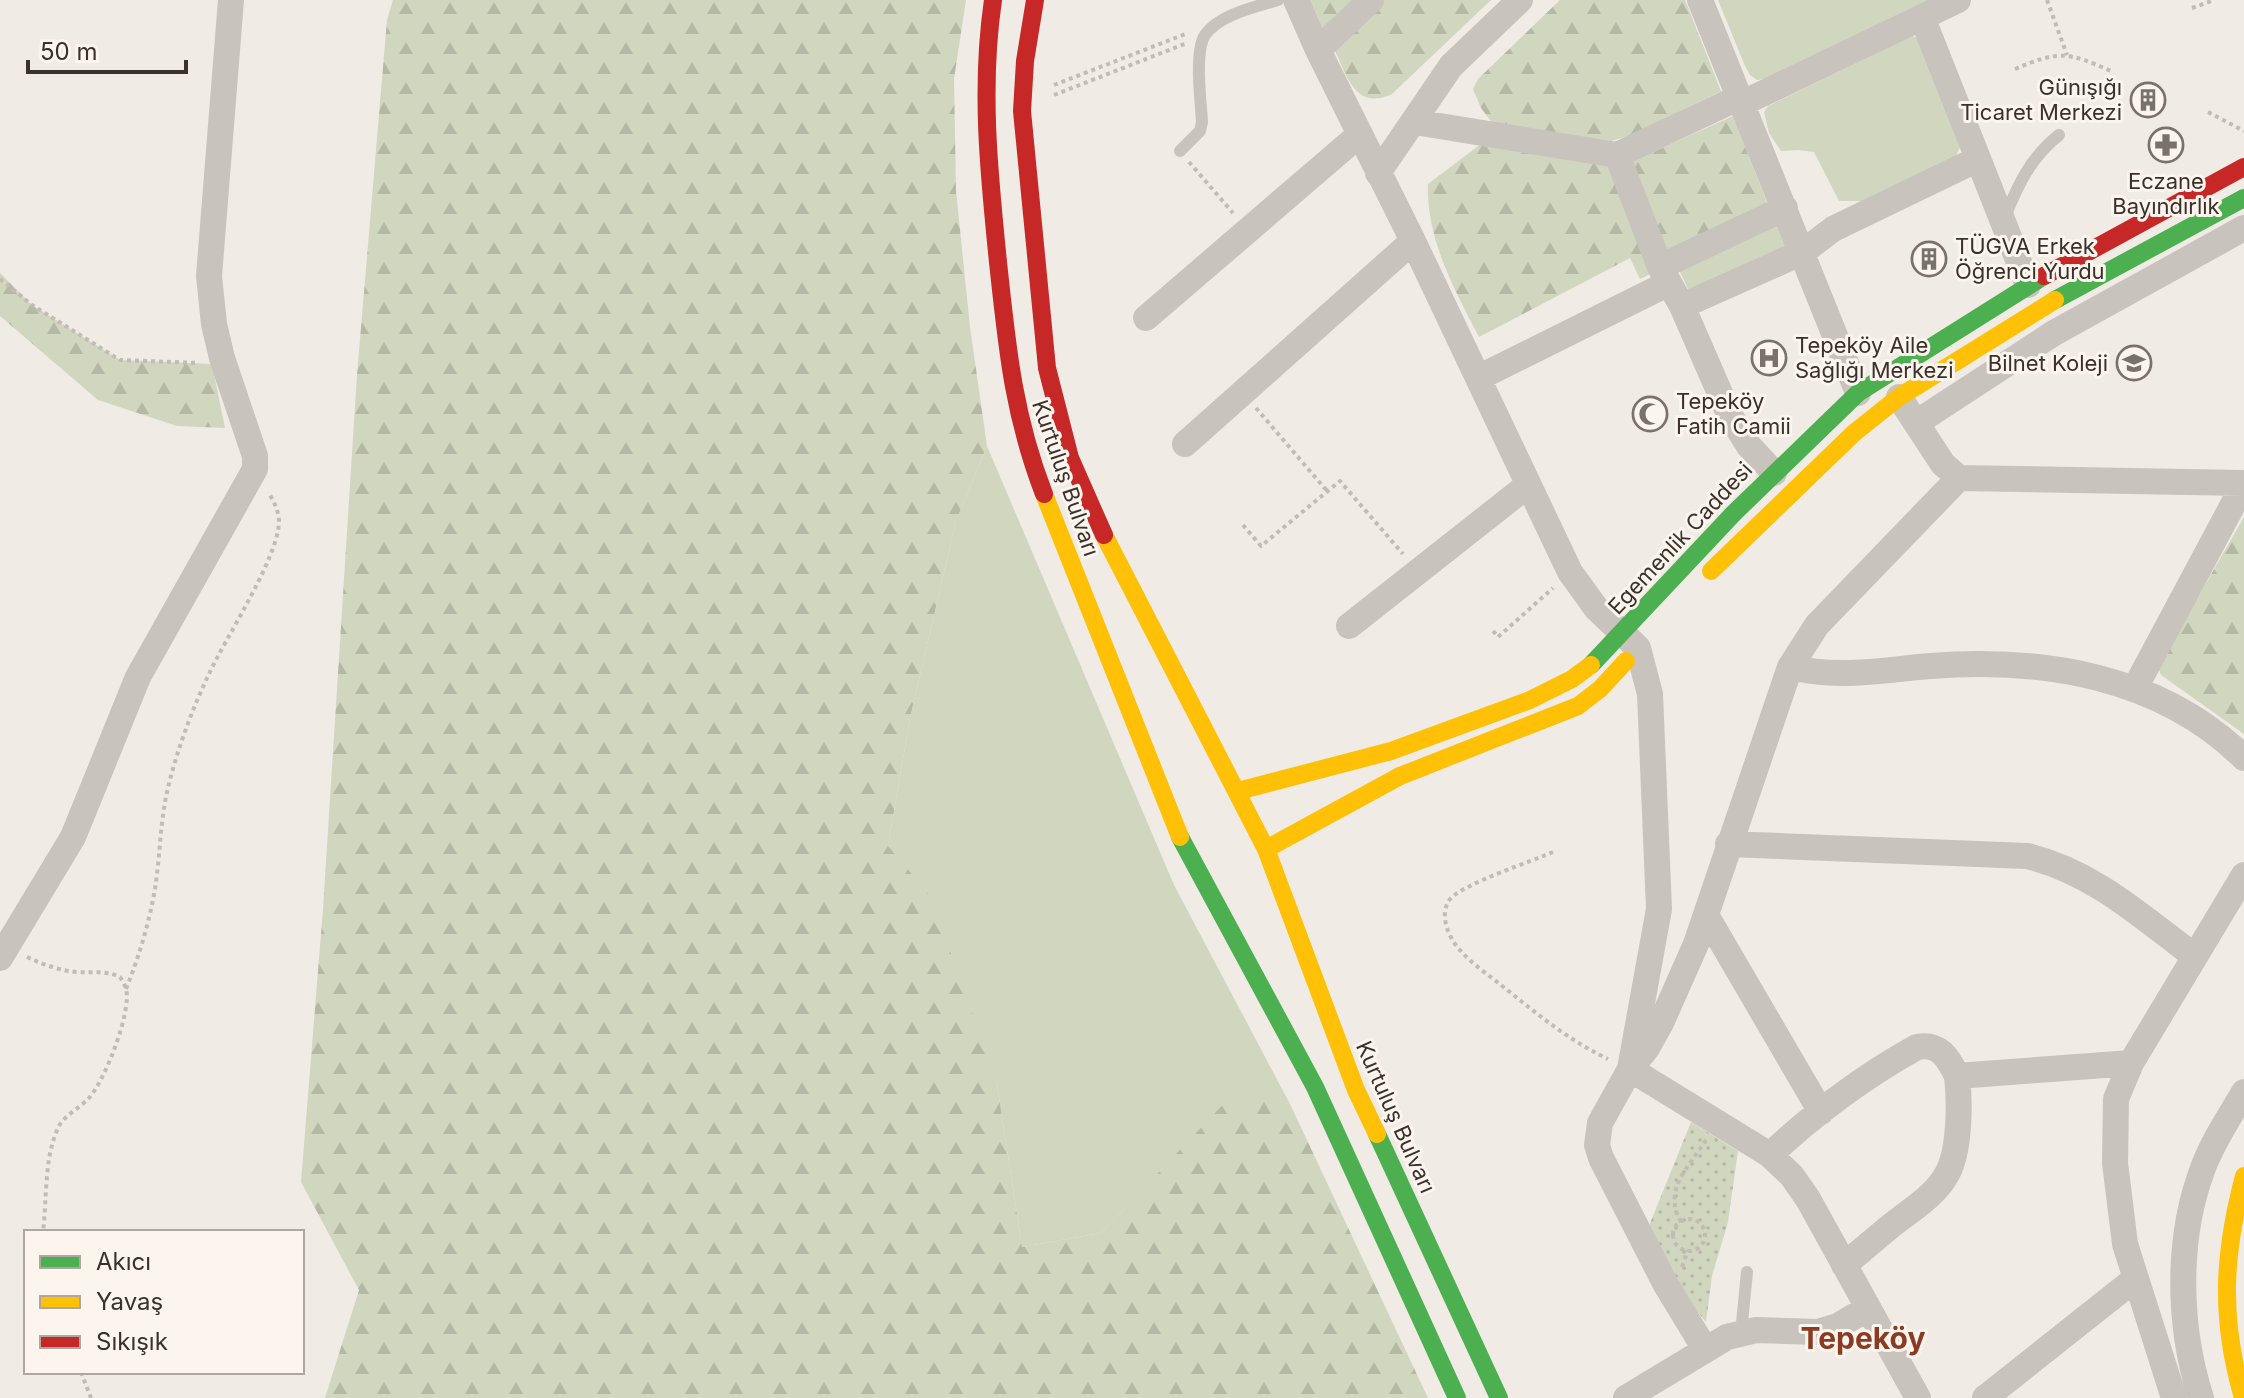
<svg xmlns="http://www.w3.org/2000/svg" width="2244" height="1398" font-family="Inter,sans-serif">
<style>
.grass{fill:#d1d6bf}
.forest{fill:url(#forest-firs)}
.park{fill:url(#park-dots)}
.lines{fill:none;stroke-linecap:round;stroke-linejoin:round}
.path{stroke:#c2bbb6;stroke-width:4;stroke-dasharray:4 4;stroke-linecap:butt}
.lane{stroke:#c9c3be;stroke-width:12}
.street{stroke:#c9c3be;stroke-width:26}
.fast{stroke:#4caf50;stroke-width:18}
.slow{stroke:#ffc107;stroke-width:18}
.jam{stroke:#c62828;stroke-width:18}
.labels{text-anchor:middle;stroke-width:6;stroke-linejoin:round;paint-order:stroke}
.poi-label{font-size:22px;fill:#3b302b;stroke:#fbf5ee;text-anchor:start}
.street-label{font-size:22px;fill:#3b302b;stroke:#fbf5ee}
.district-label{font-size:30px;font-weight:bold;fill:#8c3b22;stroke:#fbf5ee}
</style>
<defs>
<pattern id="forest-firs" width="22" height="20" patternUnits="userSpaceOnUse" patternTransform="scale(2)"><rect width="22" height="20" fill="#d1d6bf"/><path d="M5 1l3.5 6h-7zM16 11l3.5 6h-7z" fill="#b4b8a4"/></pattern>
<pattern id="park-dots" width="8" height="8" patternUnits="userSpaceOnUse" patternTransform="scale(2)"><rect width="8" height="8" fill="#d1d6bf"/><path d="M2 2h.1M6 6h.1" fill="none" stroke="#b4b8a4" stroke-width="1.8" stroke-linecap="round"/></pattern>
</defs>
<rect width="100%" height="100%" fill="#f0ebe5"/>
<path class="grass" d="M1718 0H1930L1770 78 1757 80 1750 75 1745 66Z
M1912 36 1918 38 1960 147 1956 156 1862 201H1839L1814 152 1798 150 1781 151 1769 133 1764 112 1768 106Z
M1776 224 1787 247 1690 293 1679 270Z
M987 446 1174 885 1290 1104 1233 1095 1101 1233 1022 1247 997 1084 888 846 910 718 956 521Z"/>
<path class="forest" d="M393 0H966L954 79 956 191 970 327 987 446 956 521 910 718 888 846 931 897 997 1084 1022 1247 1101 1233 1233 1094 1290 1104 1428 1398H325L359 1290 301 1182 323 909 357 375 387 20Z
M1310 0H1358L1324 31Z
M1382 0H1491L1392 94C1354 112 1346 73 1333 46Z
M1560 0H1685L1721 91 1629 136 1611 141 1493 124 1481 108 1473 89 1478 79Z
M1733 116 1768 205 1665 254 1629 163Z
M1481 144 1610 164 1655 272 1640 279 1630 258 1479 337C1454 289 1426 238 1428 184Z
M0 273 32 305 120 360 212 364 225 428 177 426 98 400 0 316Z
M2244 517V734L2161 675 2159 670 2162 660Z"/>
<path class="park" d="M1691 1122 1738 1151 1728 1222 1712 1276 1706 1322 1690 1303 1649 1226Z"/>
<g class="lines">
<path class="path" d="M2047 0 2067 55
M2192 8 2214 0
M2015 69C2060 50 2067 52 2111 71
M1054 85 1188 33
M1054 95 1187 43
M2208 112 2244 131
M1189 162 1233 213
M0 279 32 305 120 360 199 363
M1256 408 1327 491
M1243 525 1261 546 1340 481 1403 554
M1493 631 1498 637 1553 588
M1553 852C1530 862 1466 883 1451 898 1438 912 1448 937 1459 949 1471 963 1487 974 1501 985 1536 1013 1568 1040 1608 1059
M27 957C42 964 58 970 76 972 92 973 105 970 120 977 122 980 124 984 126 988 132 1012 105 1080 89 1098 80 1108 63 1116 58 1128 44 1158 47 1199 43 1232
M126 989C139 957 149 923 155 889 160 857 160 824 167 792 176 753 191 712 208 676 224 640 280 556 279 520 278 510 274 501 268 492
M1673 1235a16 16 0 1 1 32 0a16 16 0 1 1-32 0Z
M1681 1222C1662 1190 1689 1167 1706 1140
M1682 1267 1688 1250
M81 1372 91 1398"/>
<path class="lane" d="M1180 151 1200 131 1202 122C1201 102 1194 52 1205 35 1220 14 1256 7 1278 0
M2004 219C2018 185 2030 158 2059 135
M1741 1333 1747 1272"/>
<path class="street" d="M1296 0 1318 50 1413 241 1570 572 1596 608 1638 648 1650 694 1659 909 1630 1069 1770 1155 1792 1176 1808 1199 1918 1398
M1700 0 1858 393
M1922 17 2028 285
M1318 50 1371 0
M1743 103 1958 0
M1415 122 1617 155 1740 97
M1617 155 1660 267 1682 306 1729 414 1749 446 1774 473
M1378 173 1451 66 1520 0
M1660 267 1785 208
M1682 306 1803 252 1833 229 1978 159
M1146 318 1359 135
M1478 378 1669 283
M1899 397 1943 464 1959 478 2244 483
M1916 423 2054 333 2244 228
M1185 444 1413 241
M1349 626 1528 485
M1790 667C1838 679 1882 670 1930 666 2042 657 2161 676 2244 758
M2135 688 2244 484
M1728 844 2027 856C2093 872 2141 916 2194 956
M1706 915 1821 1112
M0 958 73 837 138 677 255 469V456L222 358 214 324 209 276 231 0
M1770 1155C1812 1115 1866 1075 1917 1047 1939 1043 1948 1057 1957 1076
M1844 1265C1860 1252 1876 1238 1892 1225 1911 1210 1935 1196 1947 1174 1960 1151 1960 1102 1957 1076L2131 1063
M1705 1349 1666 1285 1601 1158 1597 1145 1600 1123 1630 1069 1647 1048 1661 1023 1696 944 1790 667 1817 625 1959 478
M1626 1398 1727 1337 1756 1330 1818 1332 1838 1326 1868 1308
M1985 1398 2135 1279
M2174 1398 2125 1244 2115 1163 2116 1099 2131 1063 2244 875
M2201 1398C2178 1326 2176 1239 2203 1168 2213 1141 2230 1116 2244 1092"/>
<path class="fast" d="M2055 300 2244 198
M1591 665 1733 514 1858 393 2044 276
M1180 837 1315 1087 1457 1398
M1377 1134 1499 1398"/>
<path class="slow" d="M1044 494 1180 837
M1104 535 1266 849 1356 1090 1377 1134
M1711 571 1854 433 1899 397 2055 300
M1238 791 1391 751 1530 700 1572 679 1591 665
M1266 849 1400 776 1578 706 1600 689 1626 661
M2243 1398C2220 1319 2223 1255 2244 1176"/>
<path class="jam" d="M993 0C980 88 989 173 998 262 1007 346 1013 414 1044 494
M1035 0 1025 61 1022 111 1047 368 1070 458 1104 535
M2044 276 2244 167"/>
</g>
<defs>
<g id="building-ring" transform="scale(1.8)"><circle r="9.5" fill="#fbf5ee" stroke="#7a716c" stroke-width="1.5"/><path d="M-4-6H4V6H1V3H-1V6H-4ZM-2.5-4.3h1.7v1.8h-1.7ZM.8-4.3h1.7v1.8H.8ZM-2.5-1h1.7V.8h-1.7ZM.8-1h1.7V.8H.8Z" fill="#7a716c"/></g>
<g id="pharmacy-ring" transform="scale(1.8)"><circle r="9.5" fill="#fbf5ee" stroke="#7a716c" stroke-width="1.5"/><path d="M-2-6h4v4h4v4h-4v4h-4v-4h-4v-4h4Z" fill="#7a716c"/></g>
<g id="hospital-ring" transform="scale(1.8)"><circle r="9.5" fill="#fbf5ee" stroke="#7a716c" stroke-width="1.5"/><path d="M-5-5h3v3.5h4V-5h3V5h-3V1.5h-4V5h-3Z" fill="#7a716c"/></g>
<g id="school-ring" transform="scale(1.8)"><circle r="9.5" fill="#fbf5ee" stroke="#7a716c" stroke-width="1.5"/><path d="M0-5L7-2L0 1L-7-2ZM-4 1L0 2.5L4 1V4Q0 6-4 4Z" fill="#7a716c"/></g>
<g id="mosque-ring" transform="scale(1.8)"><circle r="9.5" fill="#fbf5ee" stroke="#7a716c" stroke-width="1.5"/><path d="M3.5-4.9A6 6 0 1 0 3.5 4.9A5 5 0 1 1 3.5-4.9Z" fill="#7a716c"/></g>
</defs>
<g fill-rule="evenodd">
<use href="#building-ring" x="2148" y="100"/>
<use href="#pharmacy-ring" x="2166" y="145"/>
<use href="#building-ring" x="1929" y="259"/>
<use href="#hospital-ring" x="1769" y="358"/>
<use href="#school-ring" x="2134" y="363"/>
<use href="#mosque-ring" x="1650" y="414"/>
</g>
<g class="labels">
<g class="poi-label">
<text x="2122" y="95" text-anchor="end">Günışığı<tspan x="2122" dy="25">Ticaret Merkezi</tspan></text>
<text x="2166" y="189" text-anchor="middle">Eczane<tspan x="2166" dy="25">Bayındırlık</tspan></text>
<text x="1955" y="254">TÜGVA Erkek<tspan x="1955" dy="25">Öğrenci Yurdu</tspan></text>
<text x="1795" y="353">Tepeköy Aile<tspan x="1795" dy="25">Sağlığı Merkezi</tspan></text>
<text x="2108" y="371" text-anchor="end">Bilnet Koleji</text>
<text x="1676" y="409">Tepeköy<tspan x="1676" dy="25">Fatih Camii</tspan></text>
</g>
<g class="street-label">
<text transform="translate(1066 478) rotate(71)" y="8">Kurtuluş Bulvarı</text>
<text transform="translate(1680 538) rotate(-47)" y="8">Egemenlik Caddesi</text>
<text transform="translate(1396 1117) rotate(66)" y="8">Kurtuluş Bulvarı</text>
</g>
<g class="district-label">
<text x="1863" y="1349">Tepeköy</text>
</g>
</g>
<rect x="24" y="1230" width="280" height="144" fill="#fbf5ee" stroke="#aea6a0" stroke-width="2"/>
<rect x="40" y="1256" width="40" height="12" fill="#4caf50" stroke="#aea6a0" stroke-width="2"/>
<text x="96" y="1270" font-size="24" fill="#3b302b">Akıcı</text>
<rect x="40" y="1296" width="40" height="12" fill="#ffc107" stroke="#aea6a0" stroke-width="2"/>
<text x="96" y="1310" font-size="24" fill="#3b302b">Yavaş</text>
<rect x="40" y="1336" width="40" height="12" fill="#c62828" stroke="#aea6a0" stroke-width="2"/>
<text x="96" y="1350" font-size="24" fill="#3b302b">Sıkışık</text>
<path d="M28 60v12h158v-12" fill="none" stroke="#3b302b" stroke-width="4"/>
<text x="40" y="60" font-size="24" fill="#3b302b" stroke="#fbf5ee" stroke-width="6" paint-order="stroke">50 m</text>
</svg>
